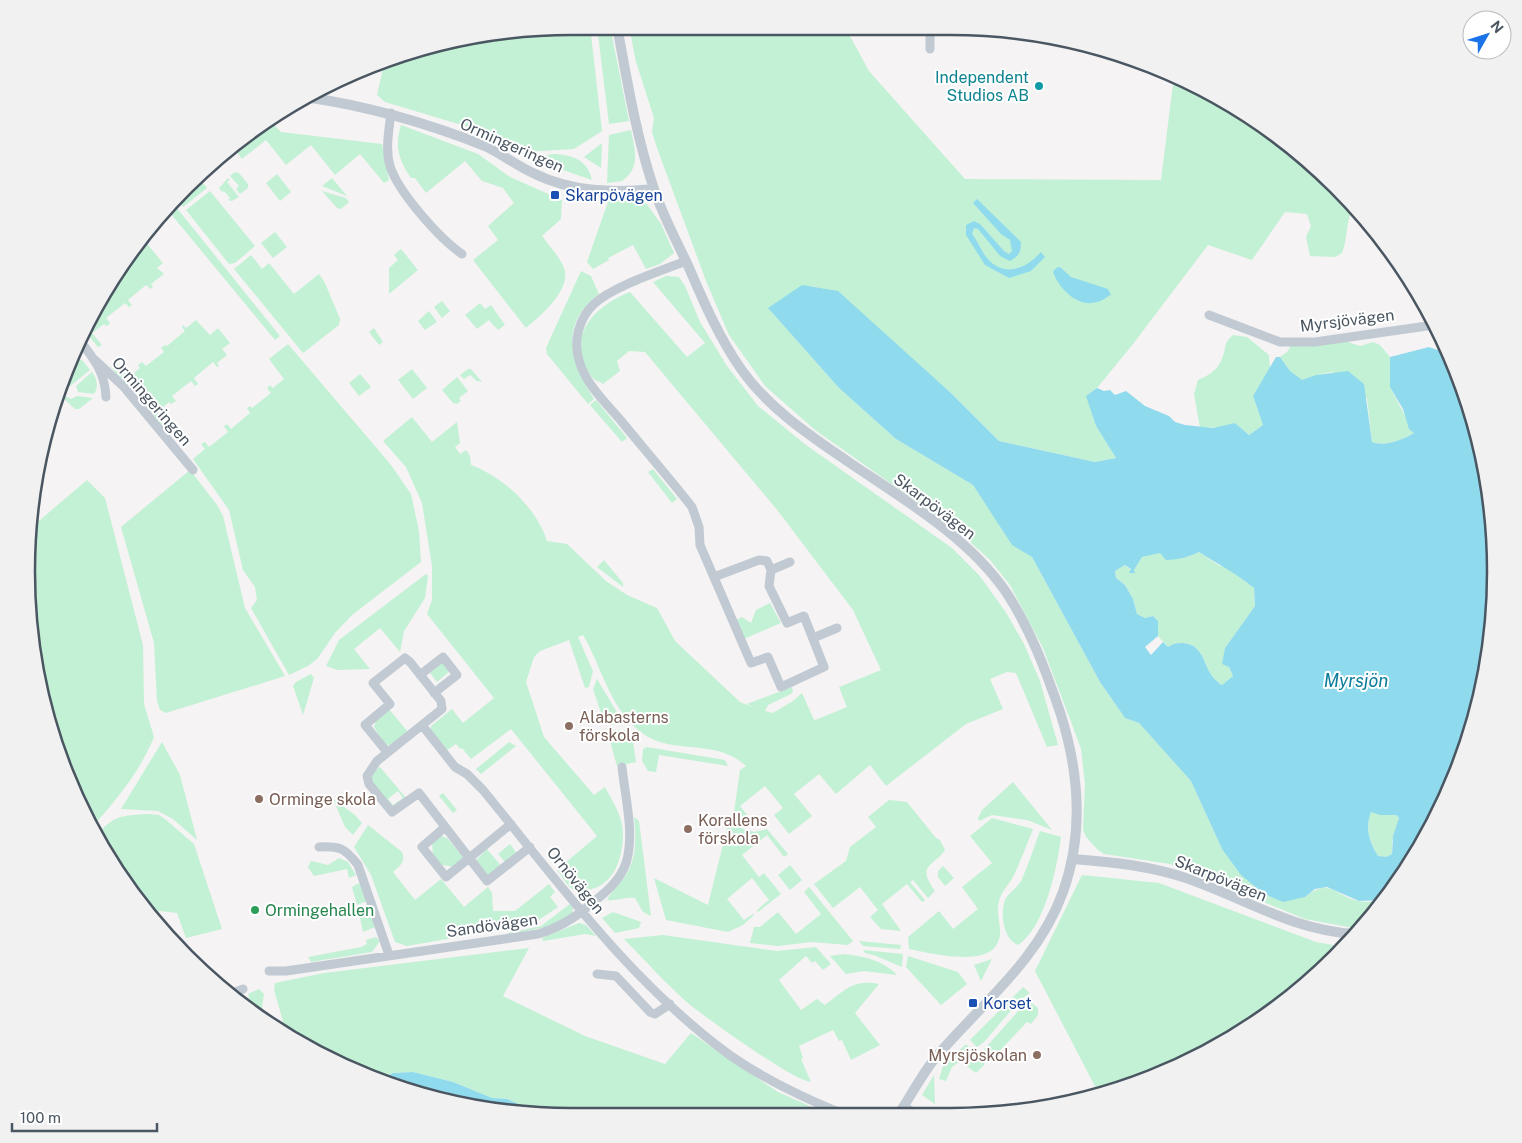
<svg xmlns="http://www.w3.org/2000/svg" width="1522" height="1143" font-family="'Public Sans',sans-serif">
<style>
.green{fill:#c3f1d5;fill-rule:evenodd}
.water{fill:#90daee;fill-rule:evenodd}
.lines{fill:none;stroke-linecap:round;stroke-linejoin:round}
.minor{stroke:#c1cad2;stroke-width:9}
.tertiary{stroke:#c1cad2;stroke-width:10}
.culture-dot{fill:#0f9aa8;stroke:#fff;stroke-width:2}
.transit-dot{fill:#1a4fb4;stroke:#fff;stroke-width:2}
.education-dot{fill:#8d6e63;stroke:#fff;stroke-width:2}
.leisure-dot{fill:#2e9e5b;stroke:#fff;stroke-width:2}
.labels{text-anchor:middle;stroke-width:4;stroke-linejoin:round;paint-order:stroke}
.culture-label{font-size:16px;fill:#0d838f;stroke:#fff;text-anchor:end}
.street-label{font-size:16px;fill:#4a5661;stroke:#fff}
.transit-label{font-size:16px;fill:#164399;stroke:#fff;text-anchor:start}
.education-label{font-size:16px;fill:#785e54;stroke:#fff;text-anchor:start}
.leisure-label{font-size:16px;fill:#27864d;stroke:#fff;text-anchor:start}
.water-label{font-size:18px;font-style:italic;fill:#0c7c9b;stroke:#fff}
.rim{fill:none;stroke:#4a5661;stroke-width:2.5}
</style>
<rect width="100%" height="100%" fill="#f5f3f3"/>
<path class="green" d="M571 26H590L602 131 574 149 525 152 485 132 385 102 377 95 384 64 430 45Z
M597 26H610L629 121 609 124Z
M629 26 845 27 869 71 965 179 1161 180 1174 76C1240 101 1314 160 1359 214L1350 215C1346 228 1347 240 1342 253L1335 257 1310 256 1306 237 1311 226 1307 214 1285 212 1252 260 1208 245 1133 344 1097 388 1087 396 1096 426 1116 458 1095 462 999 441 952 394 910 358 768 308 839 388 896 439 973 485 1012 544 1032 557 1100 682 1125 718 1139 723 1191 781 1222 849 1305 897C1331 877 1334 896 1359 901 1366 903 1375 901 1383 900L1359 929 1305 919 1170 864 1104 854 1098 850 1086 837 1083 830 1085 784 1081 749 1073 727 1043 648 1010 585 990 560 957 530 815 430 765 386 729 335 706 281 657 148 652 132 654 118 636 62Z
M274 125 281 132 382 144 389 180 384 183 360 154 335 175 311 145 286 165 266 140 242 159 233 147 261 126Z
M401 125 478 154 510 177 562 200 561 219 542 236C549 246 560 257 564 268 572 290 540 316 526 328L473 260 498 240 488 226 514 203 503 188 482 181 465 161 426 193 415 178H411C399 160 394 147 401 125Z
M631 130C635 150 641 168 622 181L607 183 609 135Z
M602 143 601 168 584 157Z
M552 154C571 154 588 160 592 180L540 162 538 158Z
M235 172 239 173 248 184V188L240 194 236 189 239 186 230 176Z
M277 174 291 192 280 201 266 183Z
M197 176 207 188 183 207 176 198Z
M228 178 230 180 227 182 239 197 232 201 228 200 230 198 224 191 222 192 219 188Z
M332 178 347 196 322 186Z
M210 191 255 246 235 263 229 264 186 210Z
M322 191 346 198 349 202 341 209 337 208Z
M609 199 646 203 661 224 674 253 660 264 646 269 633 245 608 258 609 260 593 269 587 262Z
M172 202 280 336 275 340 166 208Z
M275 232 287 247 273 258 261 243Z
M143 239 163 263 157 268 164 274 151 284 153 287 151 289 146 285 128 300 132 305 129 307 125 303 106 318 110 323 107 326 104 324 92 333 102 345 98 347 83 329Z
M401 249 418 270 389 294V268L398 260 394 255Z
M251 255 262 269 269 263 294 294 319 274 325 283 340 319 339 325 303 353 234 269Z
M581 271 591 276 599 294C558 325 571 362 594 399L588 404 547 354 546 348Z
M666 276 679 277 685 286 700 322 727 366 758 406 806 445 952 548 979 575 1005 611 1024 644 1040 681 1058 745 1047 747 1016 673 1007 672 990 679 1003 709 966 724 886 786 870 765 836 794 819 774 794 794 812 816 789 834 774 815 783 808 765 786 740 806 754 823 733 819 740 770 746 766C716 738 675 755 645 735 611 713 602 667 583 635L578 637 593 671 589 687 585 688 569 640 540 651 534 657 526 682 544 737 594 795 605 787C613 802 623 817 623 834 623 858 614 887 586 890 581 890 575 892 571 888 566 884 561 875 557 870L597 836 511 729 471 759 462 748 460 749 456 744 447 750 431 731V726L452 709 463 723 494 698 427 614 432 600V566L422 503 406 467 383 441 412 417 432 442 457 422 460 443 455 447 460 454 466 450 470 456 471 465C503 477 536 507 547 541L567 544 606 581 627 595 657 608 675 641 740 702 758 709 747 704 792 687 793 692 791 694 768 705 765 711 773 713 793 701 802 693 814 720 818 719 847 707 839 687 881 670 853 610 778 511 645 352 629 351 617 361 620 371 603 384C598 380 594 381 591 376 564 337 594 306 630 292L687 357 705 343 653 282Z
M442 301 450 311 442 318 434 307Z
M480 303 485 309 491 305 505 325 498 330 489 320 477 329 465 315Z
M429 311 437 322 425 330 418 321Z
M196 320 210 335 218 328 230 343 222 349 227 355 217 363 219 366 217 367 213 362 194 378 198 384 195 386 191 381 172 396 176 401 171 404 169 402 157 412 169 427 163 431 138 400 143 396 136 387 130 391 111 367 116 363 129 377 140 368 138 365 142 362 146 366 164 352 161 348 165 345 167 346 185 331 182 327 183 325 186 328Z
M374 328 383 342 379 345 369 332Z
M1233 335 1247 337 1269 355 1270 369 1253 396 1263 425 1249 435 1235 423 1226 427 1200 428 1194 394 1198 380C1210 375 1219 369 1223 356 1227 345 1223 344 1233 335Z
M1342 340 1360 346 1373 342 1380 345 1390 357V387L1414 433C1401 440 1386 447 1372 442L1367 398 1332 372 1316 375 1302 381 1290 371 1280 357 1287 352 1292 344Z
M288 344 391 465 411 494 419 531 421 562 352 615 335 633 318 658 308 666 289 675 251 608 257 600 255 587 243 570 229 510 193 459 205 449 201 444 205 442 209 447 228 432 224 426 227 424 231 429 250 413 247 408 250 406 252 408 271 393 267 388 270 385 273 388 284 379 269 359Z
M81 359 90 370 64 391H62L70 367Z
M412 369 427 388 413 399 398 380Z
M468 369H471L482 382 477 381 470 375 464 379 460 375Z
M92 372C97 379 99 386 94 394L78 392 76 386Z
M360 374 371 387 359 396 349 383Z
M457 377 468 391 459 398 461 401 457 404 453 403 442 390Z
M63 395 71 399 77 396 93 398 79 409H75L61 396Z
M596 400 627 438 622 442 590 405Z
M653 469 677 499 672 503 648 472Z
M190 470 217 505 223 516 245 608 285 676 166 713 160 710 157 701 154 643 121 527Z
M87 480 105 498 143 645 144 704 154 737C140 771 118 798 94 825L55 747 27 607 33 526Z
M1160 552 1166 559C1176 560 1190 557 1199 552L1220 566 1227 567 1254 588 1255 606 1225 648 1224 656 1233 676 1222 685C1205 674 1207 659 1197 649 1190 642 1176 641 1168 647L1158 636V621L1153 616 1145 618 1137 614 1133 599 1125 585 1116 578 1115 571 1125 565 1135 573 1134 570 1142 557Z
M604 560 623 583V587L597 567Z
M426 574 428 576 425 598 404 631 400 652 380 628 354 649 370 669 337 670 326 666 339 640Z
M770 603 781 623 744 639 736 620 742 617 751 623 756 610Z
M443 662 450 671 437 682 430 673Z
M311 674 314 678 303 715 293 686 296 682Z
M597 679 624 724 605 725 593 689Z
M389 709 408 732 390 745H385L374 727 376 720Z
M611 730H626L632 734 636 762 617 766 608 734Z
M162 742 180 775 197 840 173 819 158 811 121 809Z
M509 742 516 746 481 774 476 769Z
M647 747 725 760 728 766 659 755 656 772 648 771 642 761 643 749Z
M380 767 407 799 392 807 371 781 373 772ZM398 791 403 798 393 805 388 799Z
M1013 782 1052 830 1027 820 992 815 979 821 978 818 982 810Z
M443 793 457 810 453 813 439 796Z
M333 799 355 815 362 823 353 835 345 827Z
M889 800 907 802 936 838 940 840 945 850C935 866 915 864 935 891L928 898 913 880 910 882 925 900 922 902 907 884 882 904 901 931 881 929 870 917 878 910 860 887 833 908 814 884 846 861 850 847 876 827 868 817Z
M1370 812 1383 815H1396L1399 818 1392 842V854L1386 857H1378C1369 839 1366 831 1370 812Z
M148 814 159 815 165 819 194 844 222 929 186 938 177 913 160 911 150 914 118 875 98 833C117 814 122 816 148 814Z
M634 817 639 821 651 916 643 912 635 898C625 897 617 901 607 900 611 892 618 886 624 878 637 860 636 838 634 817Z
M992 818 1033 829C1027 844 1021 860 1014 875 1010 884 1001 891 999 901 995 915 1004 930 998 942 988 968 929 953 909 949L908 937 939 911 953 929 978 909 962 887 992 863 970 836Z
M728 824 754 832 767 829 788 854 784 857 767 835 742 855 759 877 764 873 781 894 758 912 757 910 769 900 752 878 727 899 744 920 753 914 754 915 743 925 728 932 666 920 654 878 708 905Z
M368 825 402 852C406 862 400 866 393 872L415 900 441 879 464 907 488 887 492 893 493 911H515L549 884 555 892 550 897 558 907 533 924 407 946 395 942 371 875 354 847Z
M1040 831 1061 837C1057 868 1045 927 1018 945 1003 939 1000 914 1005 900 1009 892 1019 887 1022 879 1029 863 1034 847 1040 831Z
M441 836 447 838 463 857 455 867 442 865 433 855 432 843Z
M510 844 517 854 506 863 498 854Z
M487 849 502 867 488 875 476 860Z
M339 858 348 862 356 875 349 878 347 869 314 876 308 867 311 861 328 865Z
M790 865 802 880 790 890 778 875Z
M943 866 954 878 945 886 938 877V871Z
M1082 875 1159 883 1316 942 1344 947 1336 957 1254 1025 1159 1075 1098 1092 1035 971Z
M359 883 362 886 367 901 357 905 352 887Z
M809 887 853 941 848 945 812 942 778 946 750 943 754 927H760L778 912 796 934 821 914 804 892Z
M570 904 573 908 572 914 550 926 508 935V933L541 926Z
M367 910 370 912 375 927 363 932 359 913Z
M613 912 641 922 639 928 615 933 602 918Z
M579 923 586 925 596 936 585 934 543 941 542 938Z
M663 935 777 951 816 947 831 964 823 970 815 961 812 963 806 956 779 980 801 1010 817 999 825 1005C845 990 853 979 879 984L855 1013 880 1045 851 1060 842 1040 839 1041 833 1030 799 1046 803 1058 801 1059 811 1082C795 1082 705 1017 689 1004 666 984 645 960 624 939Z
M376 937 380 941 372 952 311 962 308 957 361 947 367 944 366 940Z
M859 941 901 945 900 949 863 946Z
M529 948 503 996 585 1036 665 1064 691 1033 778 1092 823 1112H529L526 1107 507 1099 492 1098 453 1082 413 1072 393 1073 379 1080 299 1044 287 1035 274 990 275 983 324 973Z
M863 950 903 954 902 967 876 956 865 953Z
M843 954C863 956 883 960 897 975L864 971 846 974 830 956Z
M908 956 958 972 967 984 941 1005 906 967Z
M992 959 981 981 974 965Z
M1023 987 1030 993 1020 1000 984 1042 977 1047 970 1040Z
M259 989 264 994 261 1015 252 1008 248 994Z
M1028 1000 1038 1008V1015L1031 1024 1027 1022 989 1062 981 1053Z
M966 1044 985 1064 976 1073 960 1061 952 1067 946 1081 939 1079 943 1066Z
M934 1075 935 1104 922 1095Z"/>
<path class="water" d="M977 199 1021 242C1021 252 1019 256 1010 261L1000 256 978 229 974 228 972 234C977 240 980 248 984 254 1001 279 1025 270 1041 252L1045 257 1031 271 1009 278 985 265 966 235V225L974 221 980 224 1004 251 1009 254 1012 251 1010 240 1001 234 973 203Z
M1060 267 1071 277 1108 289 1111 295C1106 297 1103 301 1097 302 1078 308 1059 289 1053 272L1056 268Z
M802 285 838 291 952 394 999 441 1095 462 1116 458 1096 426 1086 396 1097 388 1104 391 1110 390 1115 395 1126 391 1145 406 1169 416 1175 422 1185 425 1213 428 1235 423 1249 435 1263 425 1253 396 1276 357H1280L1290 371 1302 380 1316 375 1348 371 1364 384 1372 442C1385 447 1402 440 1414 433L1409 429 1403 409 1390 387V357L1429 347 1446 353 1449 352 1454 363 1485 465 1496 571 1485 678 1454 780 1408 867C1402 871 1394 878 1395 885L1383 900 1359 901 1327 887 1315 889 1305 897 1283 902 1264 894 1241 875 1222 849 1191 781 1139 723 1125 718 1100 682 1032 557 1012 545 973 485 896 439 839 388 768 308ZM1199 552C1218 564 1237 574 1254 588L1255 606 1225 648 1222 664 1229 667 1233 676 1222 685C1205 674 1207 659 1197 649 1190 642 1176 641 1168 647L1163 642 1151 655 1145 647 1158 636V621L1153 616 1145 618 1137 614 1133 599 1125 585 1116 578 1115 571 1125 565 1131 569 1129 573H1135L1134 570 1142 557 1160 553 1166 560C1176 560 1190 557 1199 552ZM1371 812 1380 815H1396L1399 818 1393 836 1392 854 1386 857 1378 856C1369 841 1365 828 1371 812Z
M413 1072 453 1082 492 1098 507 1099 526 1107 529 1112C487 1112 417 1097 379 1080L393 1073Z"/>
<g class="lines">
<path class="minor" d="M930 27V49
M391 113C389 130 385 149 390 166 398 192 440 239 462 254
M686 261C661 271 613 286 594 304 579 318 573 341 579 360 585 384 607 404 622 422 645 450 669 478 692 507L699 527 700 545 751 663 768 657 781 687 824 667 804 616 787 623 769 586 771 570 767 561 759 560 714 577
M1209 315 1280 342H1315L1434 325
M79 340C94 358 105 373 106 397
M95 360 124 387 193 470
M771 570 790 562
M813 638 837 628
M420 675 443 657 457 675 434 693
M422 725 455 767 467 774 483 790C559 883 632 984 731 1056 764 1079 800 1096 838 1112
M387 752 365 725 390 704 373 683 405 658 410 662 441 701 442 709 377 761 367 776 369 784 392 812 419 793 487 881 530 847
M444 828 422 847 446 877 511 824
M319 847C340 846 345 848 358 865L389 955
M269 971H286L538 934C559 928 575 918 591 904 605 893 620 881 626 863 635 834 625 797 622 767
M597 974 616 976 650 1012 655 1014 670 1004
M233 993 243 989
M904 1107 913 1112"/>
<path class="tertiary" d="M617 26C627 80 636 135 653 186 662 215 678 243 690 270 705 305 720 339 741 369 769 409 811 436 850 463 905 500 968 537 1006 592 1030 628 1046 671 1060 712 1079 771 1084 833 1063 892 1038 961 982 1003 936 1057 922 1074 912 1094 900 1112
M305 97C368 106 425 122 485 146 502 154 517 166 535 174 572 192 613 193 654 189
M1073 859C1112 862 1152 866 1189 879 1246 899 1292 930 1355 934"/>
</g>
<circle class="culture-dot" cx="1039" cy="86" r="5"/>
<g class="transit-dot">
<rect x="550" y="190" width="10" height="10" rx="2.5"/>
<rect x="968" y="998" width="10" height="10" rx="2.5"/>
</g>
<g class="education-dot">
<circle cx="569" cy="726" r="5"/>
<circle cx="259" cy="799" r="5"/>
<circle cx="688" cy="829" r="5"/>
<circle cx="1037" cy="1055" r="5"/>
</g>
<circle class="leisure-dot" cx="255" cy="910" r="5"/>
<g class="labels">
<g class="culture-label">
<text x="1029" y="83">Independent<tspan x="1029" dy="18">Studios AB</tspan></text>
</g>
<g class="street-label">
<text transform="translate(512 145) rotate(24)" y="6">Ormingeringen</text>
<text transform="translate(1347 320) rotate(-7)" y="6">Myrsjövägen</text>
<text transform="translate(152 401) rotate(49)" y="6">Ormingeringen</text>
<text transform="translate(935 506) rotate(37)" y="6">Skarpövägen</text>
<text transform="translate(1221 878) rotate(22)" y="6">Skarpövägen</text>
<text transform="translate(576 880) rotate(51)" y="6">Ornövägen</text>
<text transform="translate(492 925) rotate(-8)" y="6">Sandövägen</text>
</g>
<g class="transit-label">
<text x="565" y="201">Skarpövägen</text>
<text x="983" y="1009">Korset</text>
</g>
<g class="education-label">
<text x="579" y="723">Alabasterns<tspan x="579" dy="18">förskola</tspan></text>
<text x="269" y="805">Orminge skola</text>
<text x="698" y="826">Korallens<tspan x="698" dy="18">förskola</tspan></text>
<text x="1027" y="1061" text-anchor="end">Myrsjöskolan</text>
</g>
<g class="leisure-label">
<text x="265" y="916">Ormingehallen</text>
</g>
<g class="water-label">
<text x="1356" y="687">Myrsjön</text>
</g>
</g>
<path d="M0 0H1522V1143H0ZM571 35H951A536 536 0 0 1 1487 571V572A536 536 0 0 1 951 1108H571A536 536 0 0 1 35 572V571A536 536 0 0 1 571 35Z" fill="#f1f1f2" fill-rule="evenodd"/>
<path class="rim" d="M571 35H951A536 536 0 0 1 1487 571V572A536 536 0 0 1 951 1108H571A536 536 0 0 1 35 572V571A536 536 0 0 1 571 35Z"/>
<g transform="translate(1487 35) rotate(51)"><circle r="24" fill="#ffffff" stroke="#b7bbc0"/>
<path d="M0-4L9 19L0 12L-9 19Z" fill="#1a73e8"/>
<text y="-8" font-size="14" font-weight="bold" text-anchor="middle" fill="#4a5661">N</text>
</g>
<path d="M12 1123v8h145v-8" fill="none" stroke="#4a5661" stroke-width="2.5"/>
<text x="20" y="1123" font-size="15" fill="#4a5661" stroke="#ffffff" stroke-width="4" paint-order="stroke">100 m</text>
</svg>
